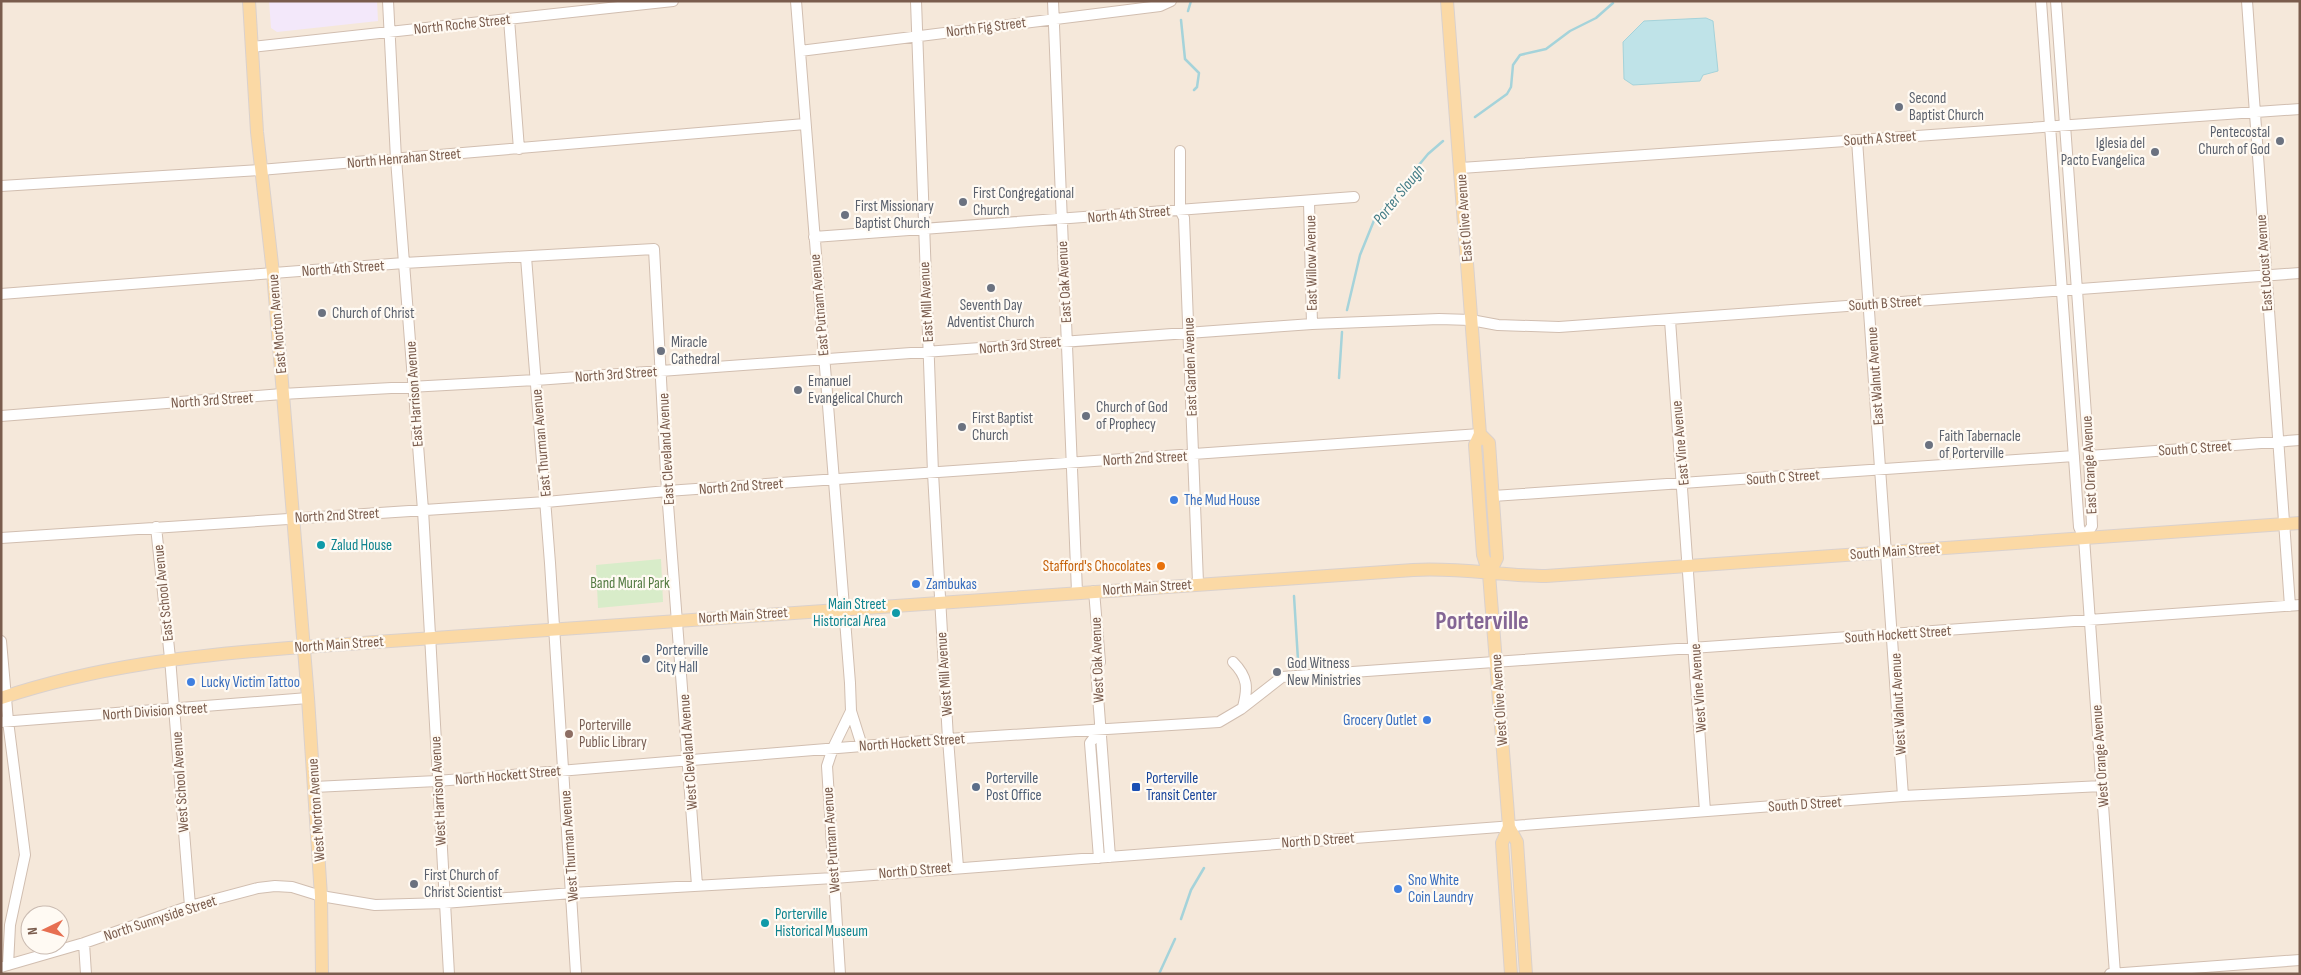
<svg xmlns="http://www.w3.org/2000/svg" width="2301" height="975" font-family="'Sofia Sans Condensed',sans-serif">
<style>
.residential{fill:#f5e8da;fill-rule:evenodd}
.education{fill:#f3e8fa}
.green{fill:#d8ecc9}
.water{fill:#bfe3e8;stroke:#a5d3da}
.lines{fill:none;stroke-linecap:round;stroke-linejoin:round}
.stream{stroke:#a5d3da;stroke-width:2.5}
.minor-casing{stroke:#d1beb0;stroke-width:12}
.major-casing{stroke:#dad1cd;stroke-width:14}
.minor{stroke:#fff;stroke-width:10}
.major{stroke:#fbd9a5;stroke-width:12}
.worship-dot{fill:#6b7280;stroke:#fffaf3;stroke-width:2}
.shop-dot{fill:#3f7fe0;stroke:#fffaf3;stroke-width:2}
.culture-dot{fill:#0f9aa8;stroke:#fffaf3;stroke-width:2}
.food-dot{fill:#e8710a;stroke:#fffaf3;stroke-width:2}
.service-dot{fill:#5c6f8a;stroke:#fffaf3;stroke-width:2}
.education-dot{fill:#8d6e63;stroke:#fffaf3;stroke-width:2}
.transit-dot{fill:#1a4fb4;stroke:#fffaf3;stroke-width:2}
.labels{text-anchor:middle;stroke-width:4.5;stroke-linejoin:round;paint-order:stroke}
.street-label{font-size:15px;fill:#7a5c4d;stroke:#fffaf3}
.worship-label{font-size:15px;fill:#5b616d;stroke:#fffaf3;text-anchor:start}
.shop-label{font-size:15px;fill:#366cbe;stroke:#fffaf3;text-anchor:start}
.culture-label{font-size:15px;fill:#0d838f;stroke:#fffaf3;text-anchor:start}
.food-label{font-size:15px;fill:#c56008;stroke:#fffaf3;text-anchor:end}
.park-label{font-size:15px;fill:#537a41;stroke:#fffaf3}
.service-label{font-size:15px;fill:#4e5e75;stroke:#fffaf3;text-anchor:start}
.education-label{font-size:15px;fill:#785e54;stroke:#fffaf3;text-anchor:start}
.transit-label{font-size:15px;fill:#164399;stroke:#fffaf3;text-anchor:start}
.water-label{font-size:16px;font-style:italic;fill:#437c86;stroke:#fffaf3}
.town-label{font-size:25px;font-weight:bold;fill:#846695;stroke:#fffaf3}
</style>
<rect width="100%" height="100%" fill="#fdf6ec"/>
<path class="residential" d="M1 1H2300V974H1ZM30 915H60V945H30Z"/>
<path class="education" d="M269 1H377L378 21 277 32 271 28Z"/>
<path class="green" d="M661 559 663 602 598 608 596 565Z"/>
<path class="water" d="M1706 18 1713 21 1718 71 1703 75 1700 81 1633 85 1624 79 1623 42 1644 21Z"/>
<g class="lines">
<path class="stream" d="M1188 11 1191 1
M1181 20 1185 59 1199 73 1197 87 1194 90
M1475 117 1507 94 1511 87 1513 65 1520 55 1546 49 1570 31 1596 18 1613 3
M1347 310 1360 255 1375 218 1428 154 1443 141
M1339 378 1342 332
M1294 596 1298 660
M1181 919 1191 890 1204 868
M1159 974 1175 939"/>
<g class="minor-casing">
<path id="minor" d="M388 1 396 159 423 510 449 974
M796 1 850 683 851 711 833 748 827 766 840 974
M916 1 933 473 948 739 958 867
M1053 1 1077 592
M2041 1 2079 527 2084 538 2115 974
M2056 1 2089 456 2092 526 2084 538
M2247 1 2290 606
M509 19 519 149
M251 47 673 1
M800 51 1160 6 1171 1
M1857 140 1903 796
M1180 151V210L1184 218 1198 583
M1461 168 2300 109
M1 186 260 170 805 124
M1309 202 1312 324
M814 237 1354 197
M526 257 550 563 576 974
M1 294 404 263 654 249 667 491 697 885
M1670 320 1705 811
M1 416 282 394 536 380 1312 324 1439 319 1471 320 1498 325 1559 327 2300 273
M2089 456 2300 440
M1493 496 2074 456
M156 527 170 658 190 906
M1 538 546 502 667 491 1480 434
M1094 591 1100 662 1096 669 1110 857
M1 641 8 721 25 855 10 925 8 965
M1233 662C1248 677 1248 688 1243 707
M851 711 862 746
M1 722 308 698
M314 787 437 781 948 739 1219 722 1241 709 1282 677 2300 605
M1099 858 1090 743 1100 730
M84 943 86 974
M1 967 84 943 190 906 258 888 275 886 292 887 321 896 375 905 444 903 572 893 834 878 1903 796 2102 786
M2110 974 2300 960"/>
</g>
<g class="major-casing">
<path id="major" d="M249 1 257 132 273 273 308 698 321 896 322 974
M1447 1 1480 434 1475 445 1483 555 1489 574 1509 827 1517 842 1526 974
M1480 434 1489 443 1497 558 1489 574
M1 698C97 666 189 656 289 648L1413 570C1458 567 1502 576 1546 576L2300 523
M1509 827 1502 843 1511 974"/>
</g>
<use href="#minor" class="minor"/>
<use href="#major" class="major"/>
</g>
<g class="worship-dot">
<circle cx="1899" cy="107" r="5"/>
<circle cx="2280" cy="141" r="5"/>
<circle cx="2155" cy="152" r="5"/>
<circle cx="963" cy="202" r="5"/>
<circle cx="845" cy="215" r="5"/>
<circle cx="991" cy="288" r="5"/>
<circle cx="322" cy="313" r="5"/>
<circle cx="661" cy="351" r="5"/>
<circle cx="798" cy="390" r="5"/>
<circle cx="1086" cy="416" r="5"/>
<circle cx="962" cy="427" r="5"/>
<circle cx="1929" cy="445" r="5"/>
<circle cx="1277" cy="672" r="5"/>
<circle cx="414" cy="884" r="5"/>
</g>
<g class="shop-dot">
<circle cx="1174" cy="500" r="5"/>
<circle cx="916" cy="584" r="5"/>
<circle cx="191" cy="682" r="5"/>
<circle cx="1427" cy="720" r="5"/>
<circle cx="1398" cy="889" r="5"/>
</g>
<g class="culture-dot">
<circle cx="321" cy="545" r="5"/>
<circle cx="896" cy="613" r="5"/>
<circle cx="765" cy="923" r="5"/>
</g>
<circle class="food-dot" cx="1161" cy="566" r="5"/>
<g class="service-dot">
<circle cx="646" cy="659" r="5"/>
<circle cx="976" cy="787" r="5"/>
</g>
<circle class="education-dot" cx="569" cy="734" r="5"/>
<rect class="transit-dot" x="1131" y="782" width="10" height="10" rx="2.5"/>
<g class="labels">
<g class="street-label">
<text transform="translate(462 24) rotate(-6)" y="5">North Roche Street</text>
<text transform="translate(986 27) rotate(-7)" y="5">North Fig Street</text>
<text transform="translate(1880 138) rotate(-4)" y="5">South A Street</text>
<text transform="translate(404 158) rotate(-5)" y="5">North Henrahan Street</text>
<text transform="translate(1129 214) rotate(-5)" y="5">North 4th Street</text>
<text transform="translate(1464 218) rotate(-94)" y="5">East Olive Avenue</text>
<text transform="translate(1311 263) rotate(-91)" y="5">East Willow Avenue</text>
<text transform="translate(2264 263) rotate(-94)" y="5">East Locust Avenue</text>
<text transform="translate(343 268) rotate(-4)" y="5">North 4th Street</text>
<text transform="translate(1064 282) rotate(-93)" y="5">East Oak Avenue</text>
<text transform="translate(926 302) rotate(-93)" y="5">East Mill Avenue</text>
<text transform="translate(1885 303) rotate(-4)" y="5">South B Street</text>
<text transform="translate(819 305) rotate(-95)" y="5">East Putnam Avenue</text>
<text transform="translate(277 324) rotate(-95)" y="5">East Morton Avenue</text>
<text transform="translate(1020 345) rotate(-5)" y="5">North 3rd Street</text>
<text transform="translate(1190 367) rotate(-92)" y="5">East Garden Avenue</text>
<text transform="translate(616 374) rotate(-4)" y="5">North 3rd Street</text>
<text transform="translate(1875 376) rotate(-94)" y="5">East Walnut Avenue</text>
<text transform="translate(414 394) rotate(-94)" y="5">East Harrison Avenue</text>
<text transform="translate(212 400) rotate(-4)" y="5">North 3rd Street</text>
<text transform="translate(541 443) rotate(-95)" y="5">East Thurman Avenue</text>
<text transform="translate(1680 443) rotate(-95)" y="5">East Vine Avenue</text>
<text transform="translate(2195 448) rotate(-4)" y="5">South C Street</text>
<text transform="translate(666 449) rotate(-93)" y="5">East Cleveland Avenue</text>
<text transform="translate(1145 458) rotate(-3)" y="5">North 2nd Street</text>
<text transform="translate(2089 465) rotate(-93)" y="5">East Orange Avenue</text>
<text transform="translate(1783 477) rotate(-4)" y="5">South C Street</text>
<text transform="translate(741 486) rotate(-4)" y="5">North 2nd Street</text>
<text transform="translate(337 515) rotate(-3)" y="5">North 2nd Street</text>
<text transform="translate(1895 551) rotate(-4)" y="5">South Main Street</text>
<text transform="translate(1147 587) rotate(-4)" y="5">North Main Street</text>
<text transform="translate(163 593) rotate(-96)" y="5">East School Avenue</text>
<text transform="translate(743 615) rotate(-4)" y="5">North Main Street</text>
<text transform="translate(1898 634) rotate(-4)" y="5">South Hockett Street</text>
<text transform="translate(339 644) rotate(-4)" y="5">North Main Street</text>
<text transform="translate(1097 660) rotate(-92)" y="5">West Oak Avenue</text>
<text transform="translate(944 674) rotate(-94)" y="5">West Mill Avenue</text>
<text transform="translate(1698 688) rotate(-94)" y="5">West Vine Avenue</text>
<text transform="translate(1499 700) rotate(-94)" y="5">West Olive Avenue</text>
<text transform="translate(1898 704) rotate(-93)" y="5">West Walnut Avenue</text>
<text transform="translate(155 711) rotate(-4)" y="5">North Division Street</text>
<text transform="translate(912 742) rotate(-4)" y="5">North Hockett Street</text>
<text transform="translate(688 752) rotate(-94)" y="5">West Cleveland Avenue</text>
<text transform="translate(2100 756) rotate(-94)" y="5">West Orange Avenue</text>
<text transform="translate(508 775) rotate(-5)" y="5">North Hockett Street</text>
<text transform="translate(180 782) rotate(-94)" y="5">West School Avenue</text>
<text transform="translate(438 791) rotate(-93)" y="5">West Harrison Avenue</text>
<text transform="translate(1805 804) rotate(-4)" y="5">South D Street</text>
<text transform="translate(316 810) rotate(-94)" y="5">West Morton Avenue</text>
<text transform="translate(831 840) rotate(-94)" y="5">West Putnam Avenue</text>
<text transform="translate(1318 840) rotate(-4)" y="5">North D Street</text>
<text transform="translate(569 846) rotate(-94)" y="5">West Thurman Avenue</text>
<text transform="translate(915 870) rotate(-5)" y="5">North D Street</text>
<text transform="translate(160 918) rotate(-18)" y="5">North Sunnyside Street</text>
</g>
<g class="worship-label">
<text x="1909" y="103">Second<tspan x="1909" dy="17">Baptist Church</tspan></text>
<text x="2270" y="137" text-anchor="end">Pentecostal<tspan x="2270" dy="17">Church of God</tspan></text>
<text x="2145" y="148" text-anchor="end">Iglesia del<tspan x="2145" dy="17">Pacto Evangelica</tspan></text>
<text x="973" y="198">First Congregational<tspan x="973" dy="17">Church</tspan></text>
<text x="855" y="211">First Missionary<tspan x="855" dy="17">Baptist Church</tspan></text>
<text x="991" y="310" text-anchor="middle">Seventh Day<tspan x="991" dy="17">Adventist Church</tspan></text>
<text x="332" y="318">Church of Christ</text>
<text x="671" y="347">Miracle<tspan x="671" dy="17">Cathedral</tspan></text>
<text x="808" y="386">Emanuel<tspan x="808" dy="17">Evangelical Church</tspan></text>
<text x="1096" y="412">Church of God<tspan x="1096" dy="17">of Prophecy</tspan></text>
<text x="972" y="423">First Baptist<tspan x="972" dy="17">Church</tspan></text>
<text x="1939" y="441">Faith Tabernacle<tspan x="1939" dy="17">of Porterville</tspan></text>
<text x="1287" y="668">God Witness<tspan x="1287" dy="17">New Ministries</tspan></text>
<text x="424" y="880">First Church of<tspan x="424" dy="17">Christ Scientist</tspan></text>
</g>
<g class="shop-label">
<text x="1184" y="505">The Mud House</text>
<text x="926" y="589">Zambukas</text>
<text x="201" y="687">Lucky Victim Tattoo</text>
<text x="1417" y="725" text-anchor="end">Grocery Outlet</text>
<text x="1408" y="885">Sno White<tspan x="1408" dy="17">Coin Laundry</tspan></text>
</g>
<g class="culture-label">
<text x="331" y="550">Zalud House</text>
<text x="886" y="609" text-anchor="end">Main Street<tspan x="886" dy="17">Historical Area</tspan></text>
<text x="775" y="919">Porterville<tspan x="775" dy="17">Historical Museum</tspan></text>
</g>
<g class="food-label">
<text x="1151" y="571">Stafford's Chocolates</text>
</g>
<g class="park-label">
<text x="630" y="588">Band Mural Park</text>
</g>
<g class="service-label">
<text x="656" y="655">Porterville<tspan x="656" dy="17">City Hall</tspan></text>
<text x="986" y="783">Porterville<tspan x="986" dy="17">Post Office</tspan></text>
</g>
<g class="education-label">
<text x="579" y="730">Porterville<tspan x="579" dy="17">Public Library</tspan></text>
</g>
<g class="transit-label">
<text x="1146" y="783">Porterville<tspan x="1146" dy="17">Transit Center</tspan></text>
</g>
<g class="water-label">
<text transform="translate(1398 194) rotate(-51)" y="6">Porter Slough</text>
</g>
<g class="town-label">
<text x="1482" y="629">Porterville</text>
</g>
</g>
<rect width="2301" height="975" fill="none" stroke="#7a5c4d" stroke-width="5"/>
<g transform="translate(45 930) rotate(265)"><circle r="24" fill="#fffaf3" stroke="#cabbb1"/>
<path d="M0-4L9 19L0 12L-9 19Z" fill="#e76f51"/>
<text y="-8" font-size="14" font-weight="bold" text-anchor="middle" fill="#7a5c4d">N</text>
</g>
</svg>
